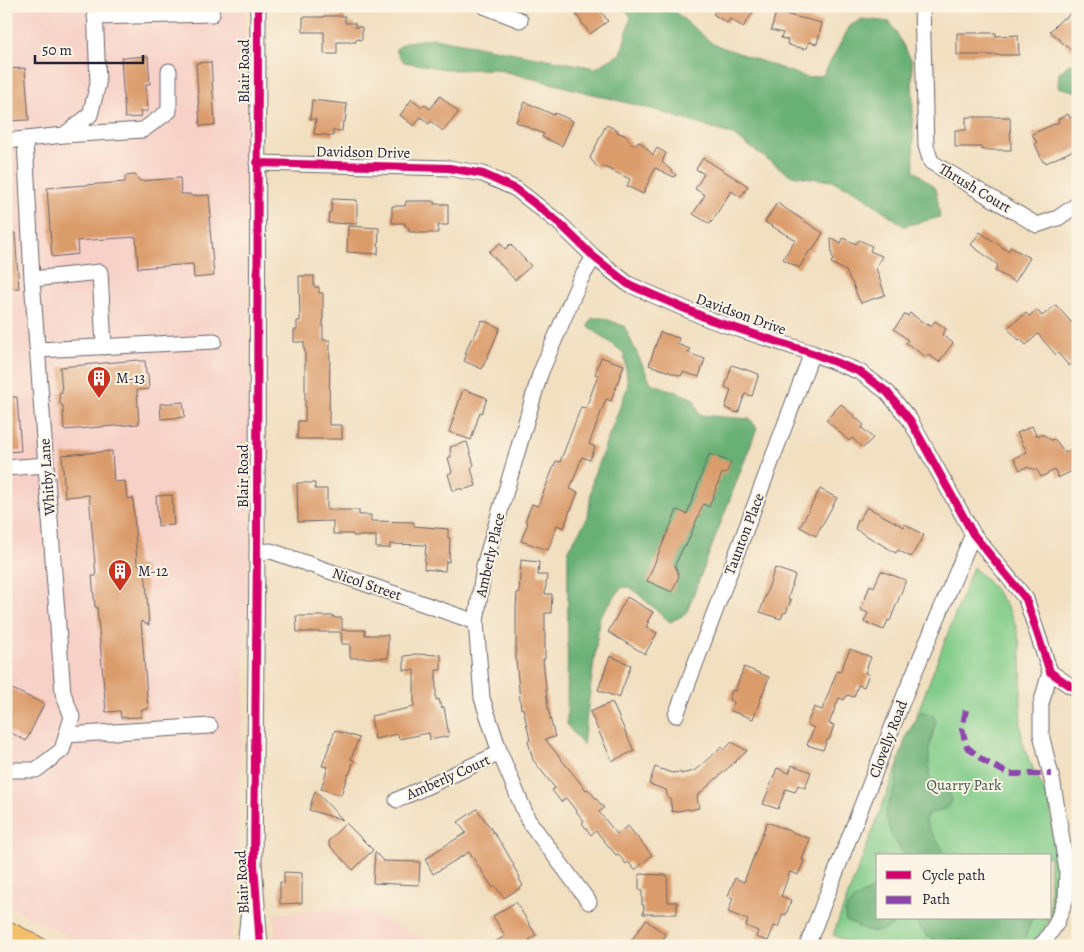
<svg xmlns="http://www.w3.org/2000/svg" width="1084" height="952" font-family="Alegreya,serif">
<style>
.built{fill:#f7d1c8}
.green{fill:#82cc89;stroke:#527762}
.forest{fill:#69b075;stroke:#466958}
.building{fill:#db9c6c}
.lines{fill:none;stroke-linecap:round;stroke-linejoin:round}
.minor-casing{stroke:#6a646a;stroke-width:17}
.major-casing{stroke:#6a646a;stroke-width:21}
.minor{stroke:#fff;stroke-width:15}
.major{stroke:#f4c16b;stroke-width:19}
.quiet{stroke:#8e44ad;stroke-width:6;stroke-dasharray:12 6;stroke-linecap:butt}
.cycleway-casing{stroke:#fcf5e5;stroke-width:11}
.cycleway{stroke:#d6006c;stroke-width:8}
.labels{text-anchor:middle;stroke-width:4;stroke-linejoin:round;paint-order:stroke}
.street-label{font-size:15px;fill:#22223b;stroke:#fcf5e5}
.poi-label{font-size:15px;fill:#22223b;stroke:#fcf5e5;text-anchor:start}
.park-label{font-size:15px;fill:#3f5552;stroke:#fcf5e5}
</style>
<rect width="100%" height="100%" fill="#fcf5e5"/>
<filter id="ink" filterUnits="userSpaceOnUse"><feTurbulence type="fractalNoise" baseFrequency=".02" numOctaves="2"/><feDisplacementMap in="SourceGraphic" scale="10" xChannelSelector="R" yChannelSelector="G"/><feConvolveMatrix kernelMatrix="1 2 1 2 8 2 1 2 1" color-interpolation-filters="sRGB"/></filter>
<filter id="wash" filterUnits="userSpaceOnUse"><feTurbulence type="fractalNoise" baseFrequency=".0096" numOctaves="4" result="noise"/><feDisplacementMap in="SourceGraphic" scale="20" xChannelSelector="R" yChannelSelector="G"/><feGaussianBlur stdDeviation="1.12" result="paint"/><feColorMatrix in="noise" values="0 0 0 0 0 0 0 0 0 0 0 0 0 0 0 0 0 1.4 0 .05"/><feComposite in="paint" operator="in"/></filter>
<g filter="url(#wash)">
<rect width="100%" height="100%" fill="#f1dfc0"/>
<path class="built" d="M6 6H245L250 533 235 917 230 946H87L6 905Z
M356 907 439 946H275V914Z"/>
<path class="green" d="M973 567C990 583 1005 599 1014 621 1028 659 1017 699 1022 738 1026 762 1043 782 1050 805 1052 813 1052 823 1052 832 1054 850 1061 891 1056 907 1055 911 1052 914 1050 917V856H878V918H1050C1045 928 1038 941 1028 946H858L833 935Z"/>
<path class="forest" d="M623 6H668L713 44 808 78 823 75 850 26 862 19 890 22 912 61 914 170 936 189 940 217 904 226 856 191 832 181 790 175 733 135 655 110 495 69 450 70 404 62 395 50 406 42 434 38 596 68 621 53 631 17Z
M1069 64 1078 65V92L1058 87 1059 73Z
M592 318H603L624 326 651 383 693 398 699 415 750 419 757 428 686 614 670 622 630 587H622L600 616 583 745 567 725 568 550 588 517 593 477 628 386 624 353 588 326Z
M921 711 933 715 936 722 929 748V777L940 784 950 794 951 801 947 808 928 814 925 819C928 833 942 842 945 856H905L892 836 886 817V810L896 785 899 759 907 734Z
M871 890H878V918H905L884 930 870 932 846 921C840 905 859 897 871 890Z
M909 918H1032L1025 938 1020 942 987 946 970 944 958 939 938 941 927 936 914 920Z"/>
<g id="blocks">
<path class="building" d="M570 6H597L608 21 590 34Z
M710 6H757L743 27 730 19 727 23 713 14 716 10Z
M1077 6H1078V57L1050 31 1063 18 1065 19Z
M776 12 822 23 817 44 809 42 807 48H805V49L797 47V48L787 44 788 40 781 38 783 33 771 30Z
M324 16H345V23H355V27H362V40L356 39V42H337V54H324V32H303V17H324Z
M957 33H996V36L1018 35 1019 55H957Z
M148 56 150 84H146L148 111H140L141 117 125 118 121 58Z
M211 62 215 125 200 126 196 63Z
M25 68 29 120 6 121V69Z
M440 96 457 111 458 113 443 131 431 121 429 124 421 117 414 126 400 115 412 99 422 107 424 104 430 109Z
M312 100 347 104 345 122H343L342 131 333 130V136L314 134 316 119H310Z
M525 102 554 115 555 113 573 121 562 146 542 137 544 134 516 122Z
M1068 114 1070 118 1078 115V148L1046 163 1045 161 1043 162 1035 144 1037 143 1032 134 1059 122 1058 119Z
M966 117H1010L1011 150H982V147H955V130H966Z
M606 125 618 130 617 132 626 136 632 145 640 142 653 155 657 148 666 153 662 162 676 175 674 177 655 168 643 194 627 186 630 179 602 166 598 168 590 158Z
M703 158 748 186 741 197 731 191 710 224 693 214 705 195 695 189 704 174 696 169Z
M135 175 140 181 180 178 181 194H190L191 196 209 195 211 217H209L214 276 194 278 193 264 138 268 136 237 77 241 78 254 52 257 47 188 125 182V176Z
M332 199 357 200V224L328 223 329 212H331Z
M406 201H434V204H448V225H438V233H417V232H409V228L405 226V223H392V206H405Z
M777 203 823 233 812 251 810 250 799 268 783 259 795 240 765 222Z
M348 226 379 228 378 254 347 252Z
M980 232 1008 251 1010 247 1030 258 1015 282 995 271 998 265 971 245Z
M15 233 19 288 6 289V234Z
M831 238 841 244 843 238 856 244 859 240 872 246 870 251 882 256 876 268 885 295 861 303 860 300H859L852 282 850 280 846 271 831 263 833 259 832 256Z
M500 243 505 249 510 244 531 266 515 280 489 252Z
M299 276H314V287H319V293H323V340H330L329 425H342V439H297L298 421H305V350H304V342H294V330H297V321H300Z
M1056 305 1078 330V359L1069 366 1058 353 1056 355 1038 334 1026 345 1020 339 1019 340 1007 328 1026 313 1029 316 1037 310 1042 316Z
M910 313 928 326 929 324 931 327 935 321 946 329 942 335 953 343 939 362 928 354 926 357 906 343 908 340 894 329 905 314 908 316Z
M482 320 500 328 482 369 464 361 467 354H465L471 339H473Z
M660 332 679 338 677 344 690 349 688 353 705 359 699 377 683 372 681 376 649 365Z
M601 357 624 365 611 401 606 399 589 444 595 447 590 460 582 457 570 489 578 492 571 510H570L564 528 557 525 548 550 521 541 528 523 525 521 532 504 538 506 556 461 560 462 581 407 586 408 598 375 595 374Z
M138 360 139 361H145L146 374H148L149 389 137 390 139 424 64 430 63 406 60 404 59 393 62 392 60 367Z
M732 365 759 374 752 396 745 394 738 413 725 408 731 390 725 387Z
M463 389 487 398 482 413 480 412 471 440 449 432Z
M6 397H17L21 451 6 452Z
M183 402 185 417 161 419 160 404Z
M841 404 864 425 862 428 873 438 863 448 852 438 849 441 826 420Z
M1032 426 1036 435H1044L1051 440 1054 439 1058 443 1065 453 1074 448 1078 454V468L1058 478 1055 470 1041 477 1037 470 1027 467 1020 470 1014 458 1027 452 1017 433Z
M467 442 474 465 471 468 476 486 462 490V488L453 491 448 474 452 472 448 458 451 457 450 449 451 448 450 447Z
M112 451 114 482 125 481 127 499 133 498 137 564 145 567 149 625 141 621 148 709 141 710V717L121 718 120 711 106 712 97 607H95L92 576H96L89 495 65 497 62 455Z
M709 454 731 462 726 474 722 473 709 507 703 504 686 546H684L675 565 679 576 672 592 647 581 677 510 687 514Z
M297 483H315V489H327V510H359V515H371V521L414 522V526L448 529V538H450L449 562 446 561 445 571 424 569 426 545 390 544V548H376V536H353V534H333V521L298 522Z
M820 489 837 498 816 536 800 527Z
M172 495 174 525 158 526 156 496Z
M867 507 904 527 905 524 924 535 911 557 898 550 896 553 855 529 858 520H859Z
M521 560 539 562 538 575H547L545 594H552L551 613H545V659H543L548 709 555 737 545 739 586 790 588 789 604 808 599 812 617 834 628 826 652 855 635 870 628 862 626 864 618 854 616 855 596 831 591 835 582 823 584 821 566 798 561 802 552 790 555 788 533 760 528 741 530 740 523 708 521 709 516 660V609L517 592 519 593Z
M775 568 795 575 788 599 791 600 786 613 784 612 781 619 760 612Z
M881 571 906 580 890 621 888 620 884 630 864 622 868 613 861 610 870 585 874 587Z
M627 597 653 612 647 622H649L646 627 657 633 645 654 608 632Z
M296 616H334V618H342V630H365V635H388V658H350V644H342L341 632H297Z
M850 649 871 657 865 673 869 674 864 687 858 685 854 697 847 695 844 700 839 698 829 724 834 725 829 740H827L823 750 807 745 814 728 807 724 814 707 822 710 837 671 840 672Z
M413 654 441 655V670H436V700L439 699 441 708 444 707 449 736 430 740 429 733 399 739 398 734 375 739 371 716 414 707V670H404V656L413 655Z
M610 656 631 665 619 698 598 690Z
M744 667 769 677 753 719 731 711 734 702 729 700 732 690 735 691Z
M6 686 44 704 26 741 6 730Z
M612 702 634 751 612 761 590 712Z
M335 730 359 738 351 759 354 760 349 775 348 774 341 795 321 789 328 767 322 766Z
M732 742 747 751 697 796 699 808 691 810 689 809 672 812 670 798 668 799 666 790 649 784 655 767 672 773 680 772 681 774 694 771 722 747 724 750Z
M792 765 811 772 805 788 798 785 795 792 786 789 778 809 763 804 777 768 789 773Z
M315 791 343 820 309 810Z
M477 809 503 846 514 865 513 866 520 877 519 878 523 886 504 898 495 886 493 888 469 852 433 874 425 859 434 854 433 853 466 833 458 822Z
M767 822 810 839 802 860 804 861 798 875 790 872 781 896 791 900 786 915 783 914 778 927 774 926 768 941 756 937 758 931 746 926 748 920 728 912 733 898 728 896 735 878 744 882Z
M346 823 373 850 353 870 329 845V840Z
M375 852 383 861 420 862 419 885 373 883Z
M284 872 302 873V903L280 904V882L284 883Z
M639 874 667 875 668 902H677V914H643L644 905H642V890H639Z
M516 902 536 935 529 940 537 946H488L505 936 493 916Z
M646 920 666 935 658 946H627Z"/>
</g>
</g>
<g filter="url(#ink)">
<use href="#blocks" fill-opacity="0" stroke="#6a646a" stroke-width="1"/>
<g class="lines">
<g class="minor-casing">
<path id="minor" d="M258 6 257 552 254 864 260 946
M484 6 520 20
M922 6 926 146 931 162 1037 225 1058 218 1078 204
M95 17 212 14
M64 135 143 130 169 111V71
M6 141 64 135 90 115 98 84 95 6
M257 163 449 168 483 174 516 189 558 222 594 257 628 284 711 320 812 353 860 372 887 392 910 420 973 534 1026 599 1050 672 1069 685 1078 689
M32 279 100 272 104 347
M38 350 214 341
M6 468 46 465
M257 552 271 551 476 622
M676 715 812 353
M66 735 210 726
M6 770H36L62 750 72 717 63 693 32 279 25 140
M397 800 500 753
M589 902 528 820 500 753 482 698 476 622 484 566 540 374 580 280 594 257
M245 946 250 900
M807 946 906 692 973 534
M1039 946 1045 941 1056 924 1066 898 1067 871 1053 784 1041 734V704L1050 672"/>
</g>
<g class="major-casing">
<path id="major" d="M6 930 37 946"/>
</g>
<use href="#minor" class="minor"/>
<use href="#major" class="major"/>
<path class="quiet" d="M966 710 962 729 967 747 984 761 1009 774H1051"/>
<g class="cycleway-casing">
<path id="cycleway" d="M258 6 257 552 254 864 260 946
M257 163 449 168 483 174 516 189 558 222 594 257 628 284 711 320 812 353 860 372 887 392 910 420 973 534 1026 599 1050 672 1069 685 1078 689"/>
</g>
<use href="#cycleway" class="cycleway"/>
</g>
</g>
<defs>
<g id="building-pin" transform="scale(1.25)"><path d="M0 17L-7.5 6A9.5 9.5 0 1 1 7.5 6Z" fill="#c8321e" stroke="#fcf5e5"/><path d="M-4-6H4V6H1V3H-1V6H-4ZM-2.5-4.3h1.7v1.8h-1.7ZM.8-4.3h1.7v1.8H.8ZM-2.5-1h1.7V.8h-1.7ZM.8-1h1.7V.8H.8Z" fill="#fff"/></g>
</defs>
<g fill-rule="evenodd">
<use href="#building-pin" x="99" y="378"/>
<use href="#building-pin" x="120" y="571"/>
</g>
<g class="labels">
<g class="street-label">
<text transform="translate(244 71) rotate(-90)" y="5">Blair Road</text>
<text transform="translate(363 152) rotate(1)" y="5">Davidson Drive</text>
<text transform="translate(975 188) rotate(31)" y="5">Thrush Court</text>
<text transform="translate(741 314) rotate(20)" y="5">Davidson Drive</text>
<text transform="translate(243 476) rotate(-90)" y="5">Blair Road</text>
<text transform="translate(47 477) rotate(-94)" y="5">Whitby Lane</text>
<text transform="translate(744 534) rotate(-69)" y="5">Taunton Place</text>
<text transform="translate(490 555) rotate(-77)" y="5">Amberly Place</text>
<text transform="translate(367 584) rotate(19)" y="5">Nicol Street</text>
<text transform="translate(888 739) rotate(-69)" y="5">Clovelly Road</text>
<text transform="translate(448 777) rotate(-24)" y="5">Amberly Court</text>
<text transform="translate(242 882) rotate(-93)" y="5">Blair Road</text>
</g>
<g class="poi-label">
<text x="116" y="383">M-13</text>
<text x="138" y="576">M-12</text>
</g>
<g class="park-label">
<text x="964" y="790">Quarry Park</text>
</g>
</g>
<rect width="1084" height="952" fill="none" stroke="#fcf5e5" stroke-width="25"/>
<rect x="876" y="854" width="175" height="65" fill="#fcf5e5" stroke="#a5a1a1"/>
<rect x="886" y="871" width="25" height="8" fill="#d6006c" stroke="#a5a1a1"/>
<text x="922" y="880" font-size="15" fill="#22223b">Cycle path</text>
<rect x="886" y="896" width="25" height="8" fill="#8e44ad" stroke="#a5a1a1"/>
<text x="922" y="904" font-size="15" fill="#22223b">Path</text>
<path d="M35 55v8h108v-8" fill="none" stroke="#22223b" stroke-width="2.5"/>
<text x="42" y="55" font-size="15" fill="#22223b" stroke="#fcf5e5" stroke-width="4" paint-order="stroke">50 m</text>
</svg>
